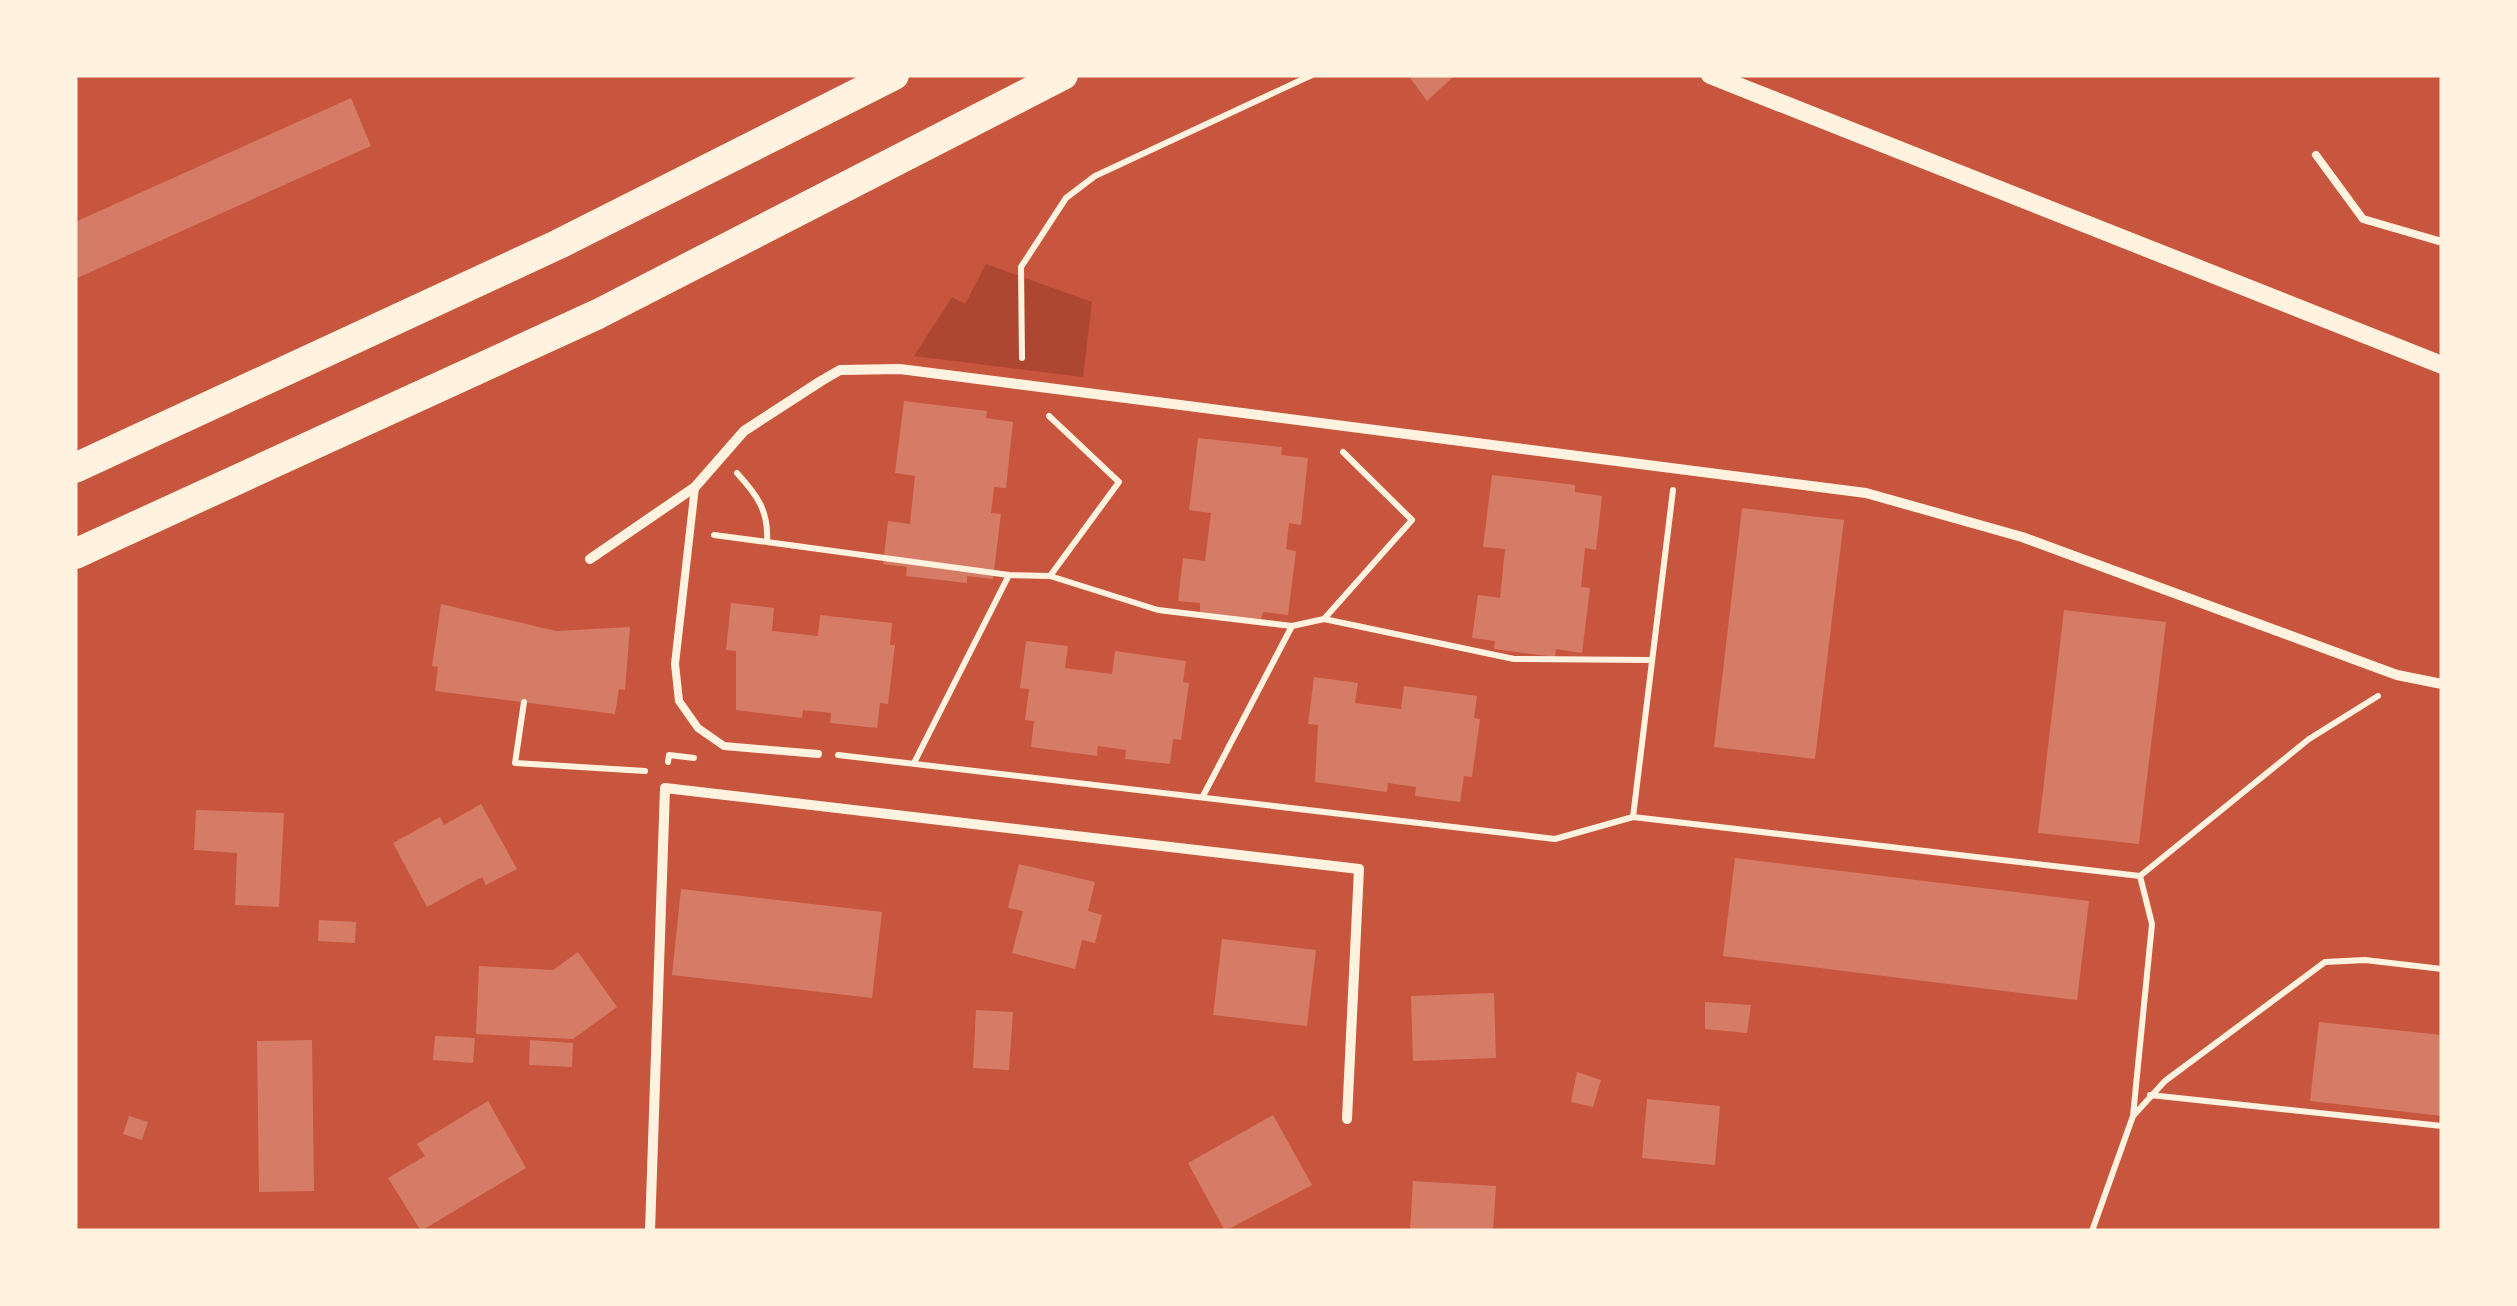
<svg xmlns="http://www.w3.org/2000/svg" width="2517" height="1306" font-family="Rubik,sans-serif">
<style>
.green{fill:#ae4732}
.building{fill:#d67c66}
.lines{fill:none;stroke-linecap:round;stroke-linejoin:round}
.path{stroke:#fff3e0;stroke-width:6}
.service{stroke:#fff3e0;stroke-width:8}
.minor{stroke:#fff3e0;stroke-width:10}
.tertiary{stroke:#fff3e0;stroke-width:18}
.motorway{stroke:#fff3e0;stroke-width:30}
</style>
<rect width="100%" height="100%" fill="#c8553d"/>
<path class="green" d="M986 264 1092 302 1083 377 914 356 952 297 965 304Z"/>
<path class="building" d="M1408 75H1451L1453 77 1427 101Z
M351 98 371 146 75 279V222Z
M904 401 987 411 986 418 1013 422 1006 488 994 487 991 513 1001 514 993 579 967 576V583L906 576 907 567 883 564 888 521 910 524 915 476 895 473Z
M1198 438 1282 447 1281 455 1308 458 1301 525 1289 523 1286 549 1296 551 1288 615 1263 612 1261 619 1200 612V603L1178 601 1183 558 1205 561 1211 513 1189 510Z
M1492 475 1575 485V492L1602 496 1596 550 1585 548 1581 587 1590 588 1582 653 1556 649 1555 657 1494 649 1495 641 1472 638 1478 595 1500 598 1505 549 1483 547Z
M1742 508 1844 520 1815 759 1714 747Z
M731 603 774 608 772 631 818 636 820 615 892 623 890 645H895L888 704 880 703 877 728 830 723 831 713 803 710 802 718 736 710V651L726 650Z
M441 604 556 631 630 627 625 690 619 689 615 714 435 691 438 667 432 666Z
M2064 610 2166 622 2139 844 2038 833Z
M1026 641 1068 646 1065 668 1112 674 1115 651 1186 661 1183 682 1189 683 1181 740 1173 739 1170 764 1125 759 1126 750 1098 746 1097 756 1031 747 1034 721 1025 720 1029 689 1020 688Z
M1314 677 1358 683 1355 703 1401 709 1404 686 1477 696 1474 718 1480 719 1472 777 1464 776 1460 802 1415 796 1416 787 1388 783 1387 792 1315 782 1318 725 1308 724Z
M481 804 517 869 486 885 482 877 427 907 393 843 440 817 444 825Z
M196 810 284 813 279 907 235 905 237 853 194 850Z
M1735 858 2089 901 2077 1000 1723 956Z
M1019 864 1095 882 1088 911 1102 915 1095 943 1082 940 1075 969 1012 953 1023 911 1008 908Z
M681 889 882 912 872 998 672 975Z
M319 920 356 922 355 943 318 941Z
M1222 939 1316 950 1307 1026 1213 1015Z
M578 952 617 1007 573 1039 476 1034 479 966 553 970Z
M1494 993 1496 1058 1413 1061 1411 996Z
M1705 1002 1751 1005 1747 1033 1705 1029Z
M976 1010 1013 1012 1009 1070 973 1068Z
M2319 1022 2442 1035V1116L2310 1101Z
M435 1036 475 1038 473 1063 433 1060Z
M312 1040 314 1191 259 1192 257 1041Z
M530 1040 573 1043 572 1067 529 1065Z
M1577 1072 1601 1080 1593 1107 1571 1102Z
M1647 1099 1720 1106 1715 1165 1642 1158Z
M488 1101 526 1168 421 1231 388 1178 425 1156 417 1144Z
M1273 1115 1312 1185 1225 1231 1188 1163Z
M129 1116 148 1122 142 1140 123 1134Z
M1413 1181 1496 1186 1493 1231H1410Z"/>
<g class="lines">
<path class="path" d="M1022 358 1021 267 1066 198 1095 176 1312 75
M1049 416 1119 482 1050 576
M737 473C757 495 769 511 767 542L1009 575 1050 576 1158 610 1292 626 1324 619 1514 659 1649 660
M714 535 767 542
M1324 619 1412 520 1343 452
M524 702 515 763 645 771
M838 755 1555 839 1633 817 2140 876 2152 924 2133 1116
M915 761 1009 575
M668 762 669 755 694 758
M1203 796 1292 626
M1633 817 1673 490
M2140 876 2309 739 2378 696
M2150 1095 2442 1126
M2092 1231 2133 1116 2165 1081 2325 962 2365 960 2442 969"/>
<path class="service" d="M2316 155 2363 219 2442 242
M695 487 675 664 679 701 698 728 724 746 818 754"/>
<path class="minor" d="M590 559 695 487 744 431 821 381 840 370 900 369 1866 493 2022 537 2397 675 2442 684
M650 1231 665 788 1359 869 1347 1119"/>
<path class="tertiary" d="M1710 75 2442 365"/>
<path class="motorway" d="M75 468 559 244 894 75
M75 554 598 314 1063 75"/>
</g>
<rect width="2517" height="1306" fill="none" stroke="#fff3e0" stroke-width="155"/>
</svg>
